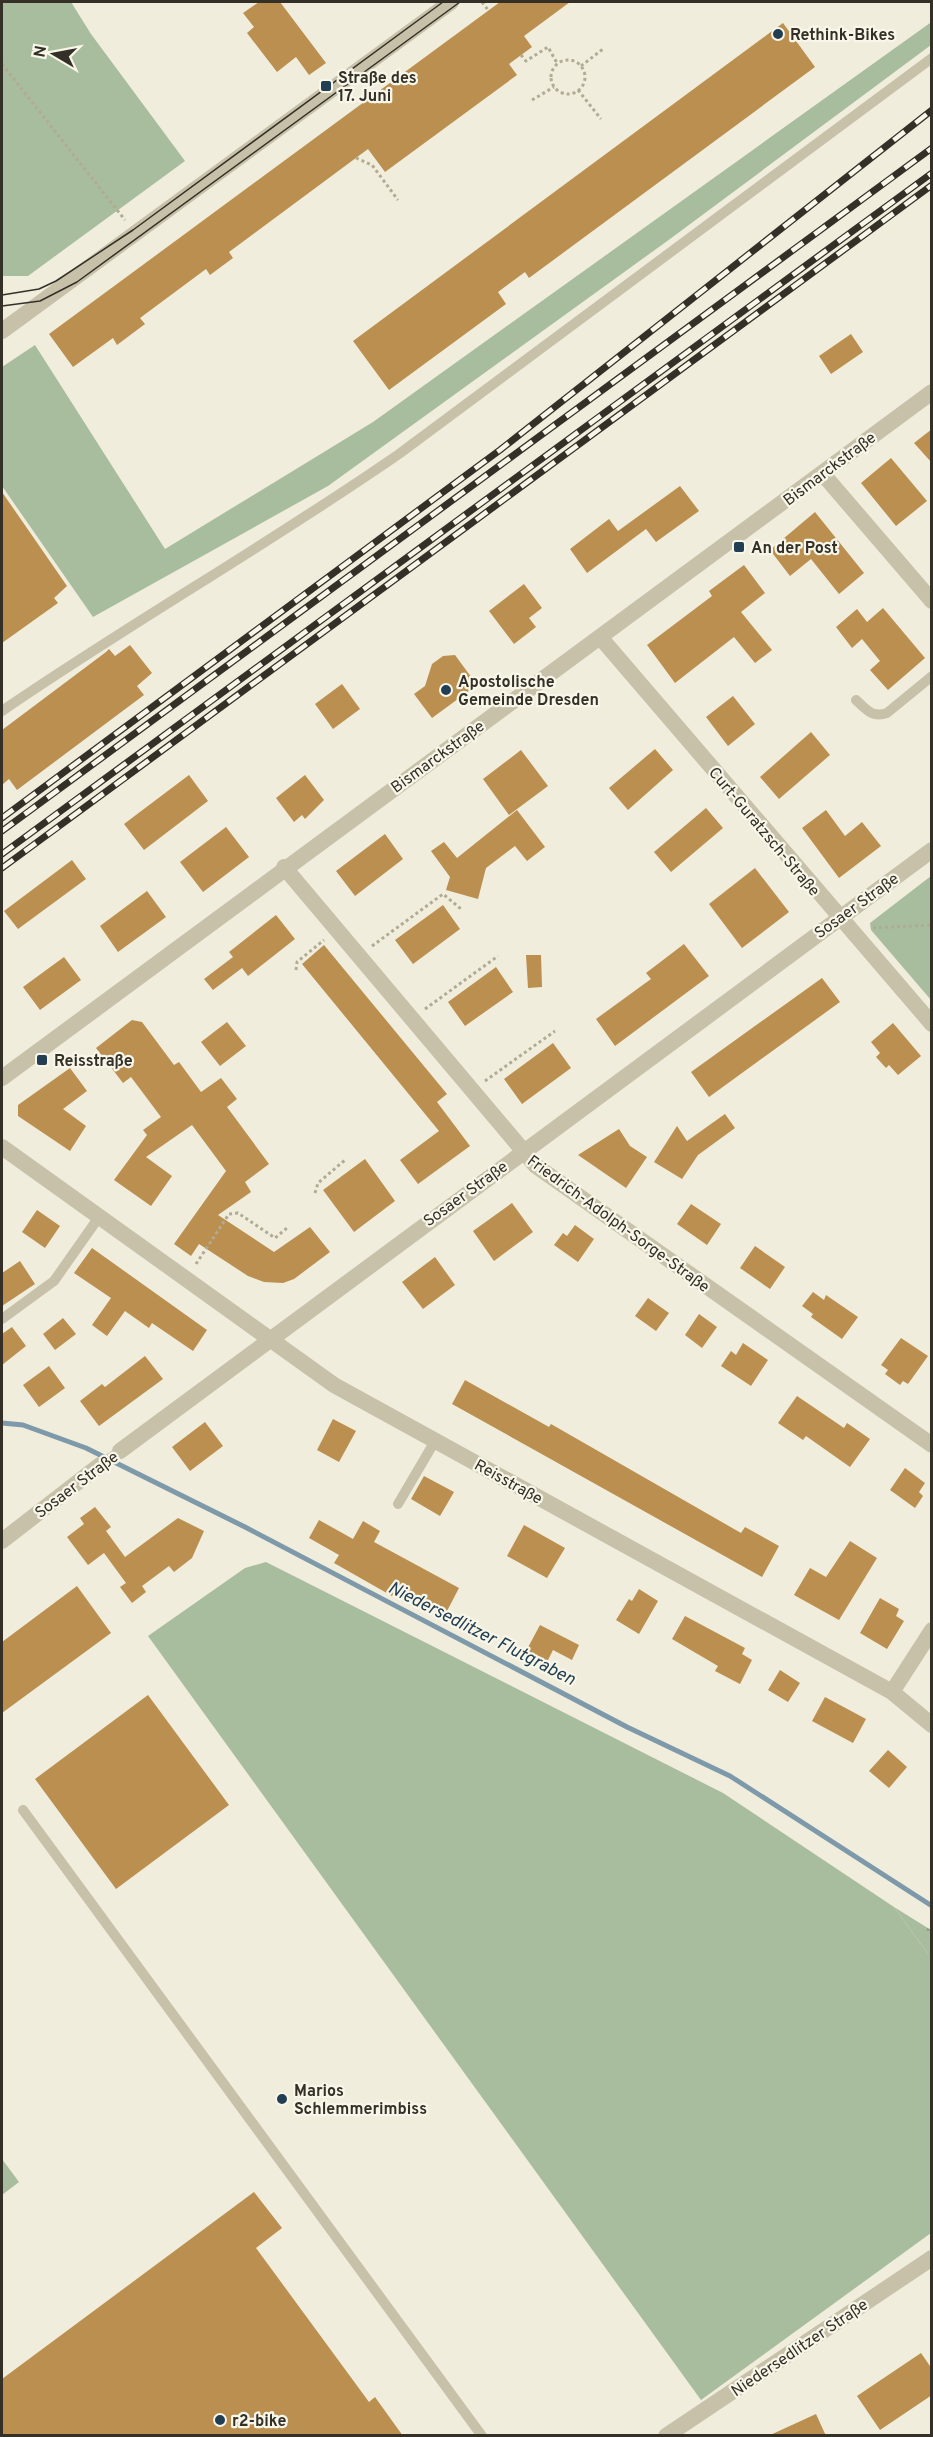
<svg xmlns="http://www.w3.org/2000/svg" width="933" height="2437" font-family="Overpass,sans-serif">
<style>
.green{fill:#a8bd9e}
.forest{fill:url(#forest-firs)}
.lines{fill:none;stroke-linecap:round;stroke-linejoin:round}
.stream{stroke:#7e99aa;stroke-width:5}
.building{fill:#bb8f4f}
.path{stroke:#b2ab94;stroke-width:3;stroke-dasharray:3 3;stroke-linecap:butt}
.service{stroke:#c7c1a9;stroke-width:10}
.minor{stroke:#c7c1a9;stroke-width:16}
.tertiary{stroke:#c7c1a9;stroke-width:16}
.tram{stroke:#343028;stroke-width:1.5}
.rail-casing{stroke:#343028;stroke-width:7}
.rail{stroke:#f8f6e8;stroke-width:4.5;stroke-dasharray:14;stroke-linecap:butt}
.poi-dot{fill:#223e52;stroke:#f8f6e8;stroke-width:2}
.labels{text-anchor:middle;stroke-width:4.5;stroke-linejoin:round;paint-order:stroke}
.poi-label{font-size:16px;font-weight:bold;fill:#343028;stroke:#f8f6e8;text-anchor:start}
.street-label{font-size:16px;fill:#343028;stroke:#f8f6e8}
.water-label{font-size:18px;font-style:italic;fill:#223e52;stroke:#f8f6e8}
</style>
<defs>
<pattern id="forest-firs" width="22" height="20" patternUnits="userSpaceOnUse" patternTransform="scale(1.5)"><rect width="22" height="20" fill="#a8bd9e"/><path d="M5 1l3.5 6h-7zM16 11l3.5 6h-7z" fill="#8a9a81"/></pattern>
</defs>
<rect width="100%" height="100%" fill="#f0eddc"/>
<path class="green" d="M2 2H71L91 34 185 161 28 276H2Z
M930 23 931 45 670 239 328 486 93 617 2 486V367L35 345 165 549 373 422Z
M931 876V1000L871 930 870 923Z
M266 1562 723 1793 894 1907 931 1958V2233L701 2400 148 1636 245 1568Z
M2 2159 19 2182 2 2195Z"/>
<path class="forest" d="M894 1907 931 1930V1958Z"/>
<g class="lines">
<path class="stream" d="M2 1423 23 1425 86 1448 245 1527 627 1727 730 1776 932 1906"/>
</g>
<path class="building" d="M259 2H280L326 63 309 75 296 57 277 72 247 33 254 27 243 13Z
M500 2H570L524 36 532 47 509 64 517 75 385 172 368 149 229 252 233 258 210 275 206 269 140 318 145 324 117 345 113 338 73 367 49 334Z
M783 23 815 67 529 278 525 272 498 292 506 304 389 390 353 341Z
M851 334 863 352 831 374 819 356Z
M932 429V463L914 443Z
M891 458 927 501 896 526 861 483Z
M680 486 699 511 656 542 646 529 587 573 570 549 609 519 618 531Z
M2 492 67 586 54 598 58 603 2 643Z
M815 512 864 573 839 594 811 559 790 576 770 550Z
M744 565 765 593 741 612 772 650 755 663 734 637 675 683 647 645 712 596 709 591Z
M524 584 542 608 529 618 536 627 514 644 489 611Z
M883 608 925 658 888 690 870 670 880 661 862 639 852 648 836 627 857 609 867 622Z
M130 645 152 673 137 686 144 695 17 790 9 779 2 785V730L106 652 109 649 115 656Z
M455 655 477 685 432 718 414 694 425 686 432 664 443 656Z
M342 684 360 709 333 729 315 704Z
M733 696 755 724 728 746 706 717Z
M811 732 830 755 779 799 760 777Z
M655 749 673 770 628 810 609 788Z
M521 750 548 786 509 815 483 779Z
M189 775 208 801 144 850 124 824Z
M305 775 324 800 305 819 302 815 294 822 276 798Z
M706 808 723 828 671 872 654 852Z
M517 810 545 847 527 861 515 846 486 868 478 899 446 890 450 877 431 851 444 842 457 858Z
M826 810 845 836 862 822 881 846 839 878 802 828Z
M226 827 249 857 203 892 180 862Z
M385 834 403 859 355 896 336 871Z
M72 860 86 879 18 929 4 911Z
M755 868 789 912 742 948 709 904Z
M147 891 166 917 118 952 100 926Z
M443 905 460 929 413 964 395 940Z
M276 915 295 939 248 976 242 968 213 990 204 979 233 957 229 952Z
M684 944 709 976 615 1046 596 1019 651 979 646 973Z
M324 945 447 1094 437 1102 470 1146 418 1184 400 1160 439 1131 302 964Z
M526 955H541L542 987 528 988Z
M64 957 81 980 40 1010 23 987Z
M496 967 513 992 465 1026 448 1002Z
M822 978 840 1002 709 1097 691 1072Z
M132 1020 142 1022 174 1065 179 1062 201 1092 221 1078 237 1099 227 1107 269 1164 245 1182 251 1192 218 1215 274 1252 310 1227 330 1252 294 1279 283 1283 264 1282 248 1276 199 1244 191 1256 174 1244 226 1171 192 1125 146 1157 172 1176 151 1206 114 1180 147 1135 143 1130 161 1117 131 1077 123 1083 96 1048Z
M227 1022 246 1046 220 1066 201 1042Z
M893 1023 921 1056 898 1075 889 1065 886 1068 876 1057 880 1053 871 1042Z
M553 1043 571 1068 522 1104 504 1079Z
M70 1068 87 1091 63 1109 86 1126 70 1151 18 1116V1105Z
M725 1114 735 1128 698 1155 682 1179 654 1162 677 1126 687 1141Z
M619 1129 630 1146 647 1157 626 1188 578 1155Z
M365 1159 395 1201 354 1232 323 1190Z
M512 1203 533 1232 494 1261 473 1231Z
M691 1204 721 1224 707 1245 677 1224Z
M37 1210 60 1226 45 1248 22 1232Z
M575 1225 594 1239 578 1262 554 1245 563 1233 567 1236Z
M755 1246 785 1267 770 1289 740 1268Z
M92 1248 207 1330 193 1351 152 1323 149 1328 125 1311 107 1336 92 1325 111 1298 74 1273Z
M435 1257 455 1285 423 1309 402 1282Z
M20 1261 35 1284 2 1306V1273Z
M813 1292 824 1300 826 1295 858 1317 842 1339 811 1317 813 1314 802 1306Z
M648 1298 669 1313 656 1331 635 1316Z
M699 1314 717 1327 702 1348 685 1335Z
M63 1318 76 1334 55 1350 43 1334Z
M12 1327 26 1346 2 1365V1334Z
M901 1338 928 1356 908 1384 903 1381 900 1385 885 1374 888 1370 881 1365Z
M743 1343 768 1360 751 1386 721 1366 731 1351 736 1355Z
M145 1356 163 1379 99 1426 80 1401 102 1384 105 1387Z
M49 1366 65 1388 39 1407 23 1385Z
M465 1380 549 1427 551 1424 741 1533 745 1527 779 1546 762 1577 452 1404Z
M797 1396 844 1428 847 1423 870 1439 850 1467 806 1436 803 1440 778 1423Z
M333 1419 356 1431 339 1462 317 1450Z
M205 1422 223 1446 190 1471 172 1447Z
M905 1468 925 1483 919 1492 923 1496 915 1508 890 1490Z
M424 1476 454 1492 440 1516 411 1499Z
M95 1507 111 1527 106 1531 125 1557 178 1518 204 1531 192 1558 174 1572 169 1566 142 1586 146 1592 132 1603 120 1587 126 1583 104 1553 88 1565 67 1537 84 1524 80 1518Z
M319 1520 353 1539 363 1521 380 1531 374 1542 459 1588 446 1613 397 1587 392 1596 334 1563 339 1555 309 1538Z
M524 1525 565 1548 547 1578 507 1556Z
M850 1541 877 1558 839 1620 794 1595 810 1568 826 1577Z
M77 1586 111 1633 2 1713V1642Z
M639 1589 658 1601 639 1634 616 1620 629 1599 632 1601Z
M880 1598 899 1609 896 1616 904 1621 887 1649 860 1633Z
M685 1616 745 1648 742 1654 752 1660 740 1684 715 1671 718 1666 672 1639Z
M540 1625 579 1645 572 1660 553 1650 546 1664 525 1653Z
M780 1670 800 1683 788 1702 768 1690Z
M148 1695 229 1805 116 1889 35 1779Z
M825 1697 866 1719 853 1743 812 1721Z
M888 1750 907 1767 889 1788 869 1771Z
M254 2192 282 2228 256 2248 369 2402 375 2397 403 2436H2V2379Z
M921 2353 932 2369V2395L880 2430 857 2396Z
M816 2414 826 2436H768Z"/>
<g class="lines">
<path class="path" d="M482 2 488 10
M521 55 526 61 548 47 557 63
M551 77a17 17 0 1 1 34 0a17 17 0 1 1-34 0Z
M2 64 125 220
M581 66 603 49
M578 90 601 119
M532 100 554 87
M356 158 372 165 398 200
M873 928 932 925
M372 946 443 894 461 909
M296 970 297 962 324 940
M425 1009 498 956
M485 1081 555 1031
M315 1193 318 1183 345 1160
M196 1264 229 1214 238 1213 275 1238 287 1228"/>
<path class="service" d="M856 700C867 710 872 718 887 713L932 676
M2 711C132 622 269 544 399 454L932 58
M2 1319 54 1281 99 1217
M100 1465 120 1451
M398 1504 435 1441
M23 1810 482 2436"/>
<path class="minor" d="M822 473 932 601
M600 637 932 1024
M284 867 536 1166 932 1445
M2 1078 932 392
M2 1147 334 1385 892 1692 932 1725
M120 1451 932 850
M2 1541 100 1465
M892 1692 932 1630
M666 2436 932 2258"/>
<path class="tertiary" d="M2 331 451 2"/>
<path class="tram" d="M2 295 39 289 56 281 133 230 443 2
M2 306 40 301 77 282 460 2"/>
<g class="rail-casing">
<path id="rail" d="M2 818 500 450 932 110
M2 831 932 148
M2 854 932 173
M2 868 932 185"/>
</g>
<use href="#rail" class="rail"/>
</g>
<g class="poi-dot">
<circle cx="778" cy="34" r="6"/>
<rect x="320" y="80" width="12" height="12" rx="3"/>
<rect x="733" y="541" width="12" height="12" rx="3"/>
<circle cx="446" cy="690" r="6"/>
<rect x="36" y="1054" width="12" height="12" rx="3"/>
<circle cx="282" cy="2099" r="6"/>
<circle cx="220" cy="2420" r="6"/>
</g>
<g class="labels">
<g class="poi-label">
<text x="790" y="40">Rethink-Bikes</text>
<text x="338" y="83">Straße des<tspan x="338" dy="18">17. Juni</tspan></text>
<text x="751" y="553">An der Post</text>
<text x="458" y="687">Apostolische<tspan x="458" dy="18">Gemeinde Dresden</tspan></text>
<text x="54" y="1066">Reisstraße</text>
<text x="294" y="2096">Marios<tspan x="294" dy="18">Schlemmerimbiss</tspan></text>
<text x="232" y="2426">r2-bike</text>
</g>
<g class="street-label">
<text transform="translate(829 468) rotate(-37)" y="6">Bismarckstraße</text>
<text transform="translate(437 756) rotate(-36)" y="6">Bismarckstraße</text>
<text transform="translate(765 831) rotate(50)" y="6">Curt-Guratzsch-Straße</text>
<text transform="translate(856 905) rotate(-36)" y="6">Sosaer Straße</text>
<text transform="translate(465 1193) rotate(-36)" y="6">Sosaer Straße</text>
<text transform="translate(619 1223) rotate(36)" y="6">Friedrich-Adolph-Sorge-Straße</text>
<text transform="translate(509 1481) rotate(29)" y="6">Reisstraße</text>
<text transform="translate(76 1484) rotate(-37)" y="6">Sosaer Straße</text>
<text transform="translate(799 2347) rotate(-34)" y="6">Niedersedlitzer Straße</text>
</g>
<g class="water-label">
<text transform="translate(482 1633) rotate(27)" y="6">Niedersedlitzer Flutgraben</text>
</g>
</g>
<rect width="933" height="2437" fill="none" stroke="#343028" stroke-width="6"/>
<g transform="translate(54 54) rotate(280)" stroke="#f8f6e8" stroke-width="4.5" paint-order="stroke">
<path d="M0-4.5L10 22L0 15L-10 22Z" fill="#343028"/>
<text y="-9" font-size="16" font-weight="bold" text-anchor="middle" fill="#343028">N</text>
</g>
</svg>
